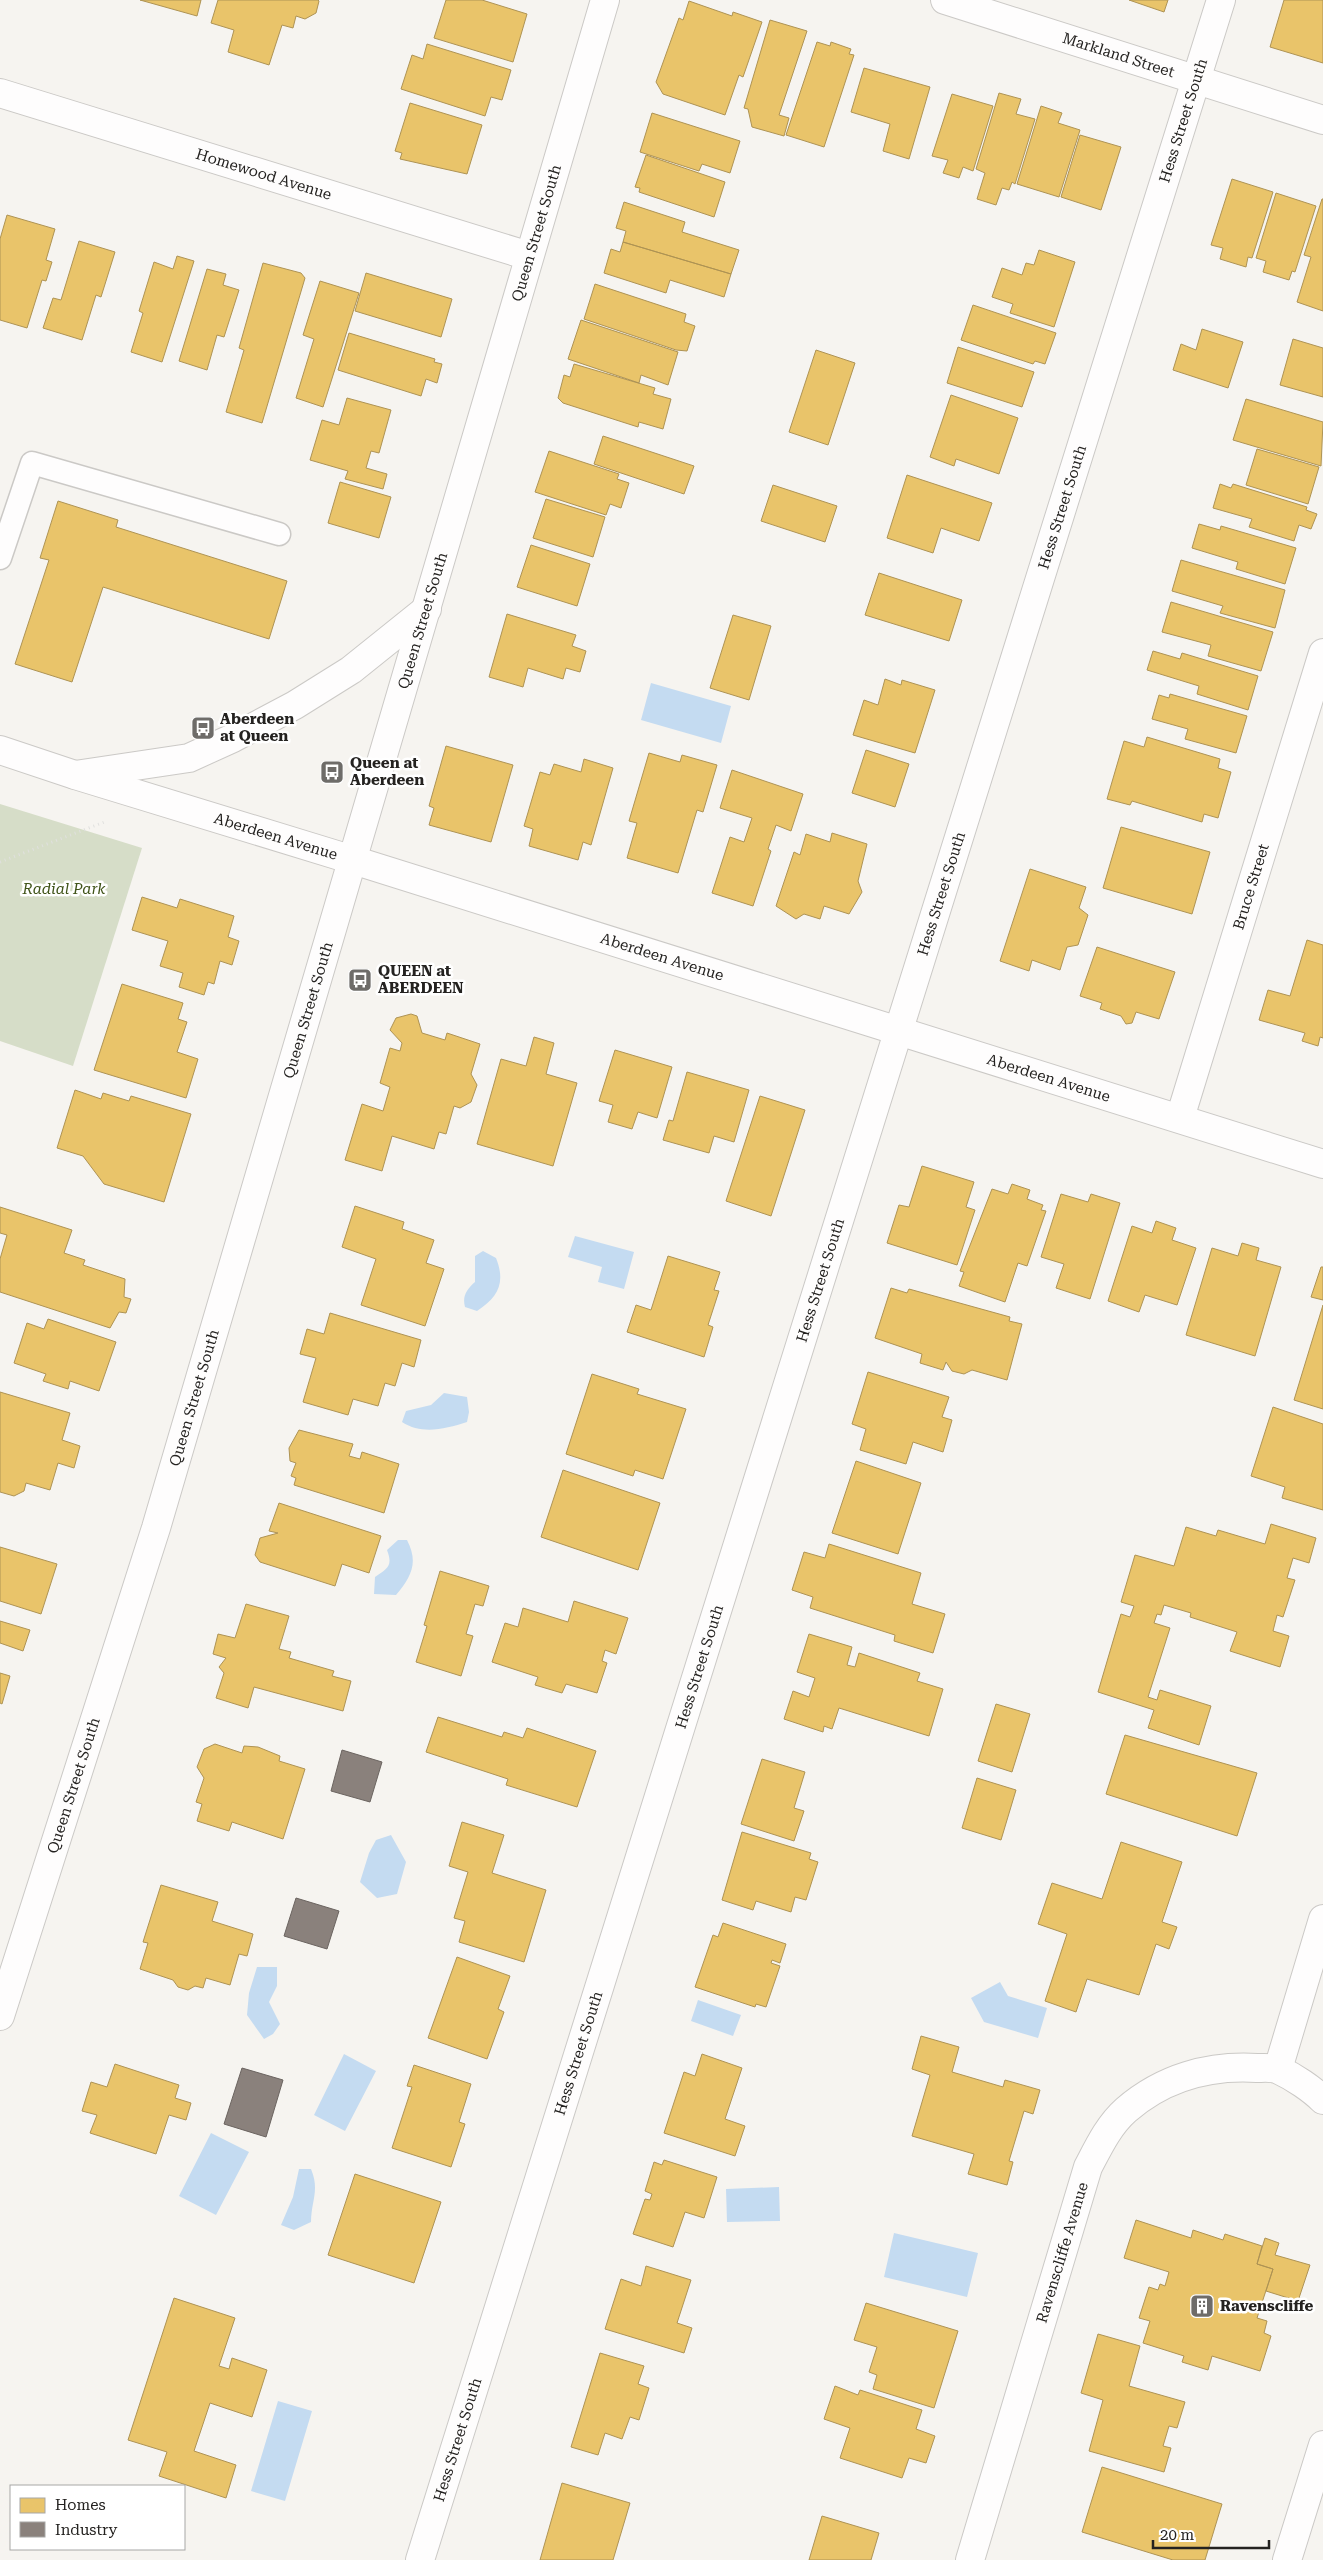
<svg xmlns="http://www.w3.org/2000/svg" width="1323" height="2560" font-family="'Roboto Serif',serif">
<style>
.green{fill:#d6ddc8}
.water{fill:#c4dbf1}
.homes{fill:#e9c46a;stroke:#ae9354}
.industry{fill:#8a817c;stroke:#6b6460}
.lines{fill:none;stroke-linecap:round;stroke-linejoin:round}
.service-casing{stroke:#cbc9c6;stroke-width:25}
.minor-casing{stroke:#cbc9c6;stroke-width:30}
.secondary-casing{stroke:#cbc9c6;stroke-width:30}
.path{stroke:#e0e0de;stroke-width:3;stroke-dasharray:1 4;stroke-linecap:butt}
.service{stroke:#fefdfd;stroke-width:22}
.minor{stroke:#fefdfd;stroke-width:28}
.secondary{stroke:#fefdfd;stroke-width:28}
.labels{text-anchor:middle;stroke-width:5;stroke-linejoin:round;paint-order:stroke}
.street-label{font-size:15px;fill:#242220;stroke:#fff}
.poi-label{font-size:15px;font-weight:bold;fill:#242220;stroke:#fff;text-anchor:start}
.park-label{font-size:15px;font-style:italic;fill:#405419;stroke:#fff}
</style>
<rect width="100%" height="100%" fill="#f6f4f0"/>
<path class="green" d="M0 804 142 848 73 1066 0 1041Z"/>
<path class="water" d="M651 683 731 706 721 743 641 720Z
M575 1236 634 1252 624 1289 598 1282 602 1267 568 1257Z
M483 1251 496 1258C506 1283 498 1297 477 1311L465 1307C462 1296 467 1289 475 1282V1256Z
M444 1393 467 1397 469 1412 467 1422C445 1429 422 1435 402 1422L406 1411 431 1405Z
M398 1540H407C419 1563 411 1577 396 1595L374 1594 375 1577C388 1568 393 1566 387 1550Z
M391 1835 406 1862 397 1894 377 1898 360 1882 369 1853 376 1840Z
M257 1967H277V1986L269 2002 280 2024 273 2034 264 2039 247 2015 249 1993Z
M1000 1982 1008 1996 1047 2008 1038 2038 984 2022 971 1998Z
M698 2000 741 2015 733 2036 691 2021Z
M344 2054 376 2071 345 2131 314 2115Z
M211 2133 249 2152 216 2215 179 2196Z
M299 2169H311C320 2191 311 2201 311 2222L294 2230 281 2225 293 2197Z
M779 2187 780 2221 727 2222 726 2189Z
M894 2233 978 2253 967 2297 884 2277Z
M278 2401 312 2411 285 2501 251 2491Z"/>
<path class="homes" d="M140 0H201L197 16Z
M218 0H318L319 1 316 13 305 19 296 16 293 28 282 25 269 65 228 52 234 30 211 23Z
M446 0H482L527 14 513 62 434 38Z
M1129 0H1168L1164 12Z
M1284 0H1323V63L1270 47Z
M689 1 732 16 733 12 762 22 743 77 739 75 725 115 663 94 656 82 679 18 683 20Z
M770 20 807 31 779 115 789 118 784 136 752 127 748 109 744 108Z
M817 42 830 46 831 42 851 49 849 54 854 55 824 147 786 135Z
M427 44 511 70 502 100 491 97 485 116 401 89 412 55 423 59Z
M864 68 930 87 909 159 883 151 890 124 851 112Z
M999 93 1021 99 1016 114 1035 119 1015 184 1012 182 1009 190 1002 188 996 205 977 199 985 173 976 169Z
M952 94 993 106 973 171 963 167 959 178 943 173 948 160 932 156Z
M410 103 482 125 467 174 400 159 402 153 395 151Z
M1041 106 1062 113 1058 123 1080 130 1059 197 1017 184Z
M652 113 740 141 730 173 702 164 699 171 640 152Z
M1080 135 1121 147 1101 210 1061 197Z
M646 155 725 182 714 217 639 192 640 188 635 187Z
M1232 179 1273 192 1252 258 1248 257 1246 267 1220 259 1223 248 1211 245Z
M1276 193 1316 206 1295 272 1292 271 1289 280 1263 272 1266 261 1256 258Z
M1322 199H1323V311L1297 302 1311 257 1304 255Z
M624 202 685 222 682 232 739 250 731 274 623 242 626 231 616 228Z
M7 215 55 229 46 260 52 262 46 281 42 280 27 328 0 320V239Z
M79 241 115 252 101 297 96 295 82 340 43 328 53 298 61 300Z
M623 242 731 274 724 297 670 280 666 293 604 273 611 249 620 252Z
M1039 250 1075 262 1054 327 1010 313 1013 304 992 297 1002 268 1022 275 1026 263 1034 265Z
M177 256 194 261 162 362 131 352 143 313 139 311 154 262 173 269Z
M263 263 301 273 305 278 262 423 226 412 244 350 239 348Z
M207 269 226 274 223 285 239 290 224 337 217 335 207 370 179 361Z
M366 273 452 299 441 337 355 311Z
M320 281 359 293 323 407 296 398 314 339 303 335Z
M595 284 686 314 684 322 695 326 687 351 676 350 584 319Z
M973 305 1056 333 1045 364 1035 361 1033 364 961 340Z
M581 320 678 352 668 385 641 375 639 383 568 359Z
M1202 329 1243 342 1228 388 1173 370 1181 344 1196 350Z
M349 333 435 359 434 362 442 364 437 383 426 379 421 396 338 370Z
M1293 339 1323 348V397L1280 385Z
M958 347 1034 372 1022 407 947 383Z
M816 350 855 363 828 445 789 432Z
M574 364 655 388 653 394 671 399 663 429 639 422 638 427 563 403 558 398 564 375 570 377Z
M951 395 1018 418 999 474 956 459 954 466 930 457Z
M347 398 391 410 379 453 371 451 366 468 387 474 383 489 345 479 348 471 310 460 322 420 339 425Z
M1246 399 1323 422 1321 466 1233 440Z
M603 436 694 466 684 494 594 464Z
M1257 449 1319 467 1308 504 1246 485Z
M549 451 619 474 617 479 629 483 621 508 610 504 606 515 535 492Z
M907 475 992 503 979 541 941 528 933 553 887 538Z
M340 482 391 497 379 538 328 523Z
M1220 484 1231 488 1233 484 1307 507 1306 510 1317 514 1311 529 1299 525 1294 541 1249 527 1252 519 1213 508Z
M773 485 837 506 825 542 761 521Z
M546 499 605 517 593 557 533 538Z
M58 501 118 520 116 527 287 581 269 639 103 587 72 682 15 664 49 560 40 558Z
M1199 524 1220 530 1221 526 1296 548 1285 584 1236 569 1238 562 1192 548Z
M531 545 590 564 577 606 517 587Z
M1181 560 1285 590 1275 628 1220 613 1223 606 1172 591Z
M879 573 962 600 949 641 865 615Z
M1171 602 1273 632 1261 671 1208 656 1211 645 1162 632Z
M507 614 576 635 572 646 586 651 580 672 566 668 563 679 528 668 523 687 489 677Z
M733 615 771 626 749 700 710 688Z
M1153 651 1180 659 1182 653 1258 676 1248 710 1197 694 1199 686 1147 670Z
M885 679 901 685 902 680 935 690 915 753 853 735 864 700 878 705Z
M1170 694 1247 716 1236 753 1185 739 1188 729 1152 719 1159 695 1169 698Z
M1147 737 1220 759 1218 768 1231 772 1218 818 1204 814 1202 822 1132 801 1130 805 1107 799 1124 741 1144 747Z
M446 746 513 765 491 842 429 825 434 808 429 806Z
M866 750 909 764 895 807 852 793Z
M649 753 680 762 682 755 717 765 703 812 697 810 678 873 627 858 637 823 629 821Z
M584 759 613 768 591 845 583 842 578 860 529 846 533 829 524 826 540 772 550 775 554 764 581 772Z
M732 770 803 794 791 831 776 825 768 849 771 851 753 906 712 893 730 837 744 842 752 818 720 808Z
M1121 827 1210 852 1192 914 1103 888Z
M832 833 867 844 858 881 862 892 849 914 824 906 820 919 804 914 796 919 776 906 794 852 800 855 806 834 830 842Z
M1030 869 1086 887 1079 908 1088 915 1078 945 1067 947 1060 970 1032 960 1029 971 1000 961Z
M142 897 177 908 180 899 234 916 228 937 239 941 232 965 220 961 214 984 208 982 204 995 179 987 183 973 160 966 168 941 132 930Z
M1307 940 1323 945V1038L1320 1037 1318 1046 1302 1041 1305 1033 1259 1020 1268 990 1290 996Z
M1097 947 1175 972 1159 1019 1136 1012 1132 1023 1126 1024 1121 1016 1100 1009 1102 1003 1080 996Z
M122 984 183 1003 178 1019 187 1022 177 1052 198 1059 186 1098 94 1070Z
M411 1014 417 1016 422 1033 445 1040 447 1033 480 1044 471 1074 477 1085 471 1102 460 1108 454 1106 446 1134 439 1132 434 1149 392 1136 382 1171 345 1160 362 1104 383 1111 390 1087 380 1083 390 1048 400 1051 402 1043 390 1030 396 1018Z
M534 1037 554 1043 546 1074 577 1083 553 1166 477 1144 501 1059 526 1066Z
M615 1050 672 1067 657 1118 638 1112 632 1129 608 1122 613 1105 599 1101Z
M687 1072 749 1090 734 1142 714 1136 709 1153 663 1140 669 1120 673 1121Z
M75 1090 101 1099 103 1093 129 1101 131 1096 191 1114 164 1202 104 1184 83 1156 57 1148Z
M760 1096 805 1110 771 1216 726 1201Z
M922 1166 974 1182 966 1207 975 1210 957 1265 887 1243 899 1205 909 1207Z
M1012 1184 1030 1190 1027 1199 1043 1205 1041 1210 1046 1211 1027 1266 1018 1263 1005 1302 959 1286 964 1272 960 1271 992 1189 1008 1194Z
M1061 1194 1088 1202 1091 1194 1120 1203 1090 1299 1056 1288 1064 1264 1041 1257Z
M355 1206 404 1222 402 1229 434 1240 426 1263 444 1269 425 1326 361 1305 376 1259 342 1247Z
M0 1207 72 1230 64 1253 85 1260 83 1265 125 1279 124 1297 131 1299 126 1313 119 1312 110 1328 0 1292V1259L7 1235 0 1233Z
M1156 1221 1176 1228 1172 1240 1196 1248 1177 1305 1145 1295 1139 1312 1108 1301 1132 1226 1152 1233Z
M1242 1243 1259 1248 1256 1260 1281 1267 1255 1356 1186 1335 1212 1248 1238 1256Z
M668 1256 720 1272 714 1290 719 1291 708 1325 713 1327 704 1357 627 1332 636 1305 651 1310Z
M1321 1267H1323V1300L1311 1297Z
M891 1288 907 1293 909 1289 1010 1317 1009 1321 1022 1324 1007 1380 972 1370 964 1374 952 1371 946 1362 943 1370 920 1363 922 1354 875 1338Z
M1323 1305V1409L1294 1400Z
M330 1313 421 1340 414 1367 402 1363 395 1386 385 1383 378 1406 353 1399 348 1415 303 1402 316 1358 300 1354 307 1329 324 1334Z
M48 1319 116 1342 99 1391 70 1381 68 1389 43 1381 46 1374 14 1363 27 1323 44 1329Z
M868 1372 949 1397 942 1417 952 1420 943 1452 913 1442 906 1464 860 1450 866 1429 852 1424Z
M592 1374 639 1389 637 1394 686 1409 663 1479 635 1470 633 1476 566 1454Z
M0 1392 70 1413 62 1440 80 1446 74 1468 58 1463 50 1490 26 1483 24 1491 14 1496 0 1492Z
M1273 1407 1323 1424V1510L1282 1498 1285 1487 1251 1476Z
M299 1430 353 1444 349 1456 360 1459 362 1452 399 1464 384 1513 294 1485 296 1478 291 1476 296 1463 290 1461 289 1448Z
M856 1461 921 1483 898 1554 832 1533Z
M563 1470 660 1503 638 1570 541 1537Z
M279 1503 381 1536 369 1573 342 1564 335 1586 260 1562 255 1555 260 1538 278 1533 269 1531Z
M1271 1524 1316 1538 1309 1563 1293 1558 1287 1578 1295 1580 1283 1617 1277 1615 1273 1631 1289 1636 1280 1667 1230 1651 1237 1632 1190 1617 1191 1613 1164 1605 1161 1615 1157 1614 1154 1623 1170 1628 1148 1697 1157 1700 1160 1690 1211 1706 1199 1745 1148 1728 1154 1710 1098 1692 1121 1614 1130 1617 1134 1606 1121 1602 1135 1555 1174 1566 1186 1527 1216 1536 1218 1530 1265 1544Z
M829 1544 921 1573 912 1604 945 1614 933 1653 894 1641 895 1635 810 1608 813 1597 792 1590 804 1552 825 1558Z
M0 1547 57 1564 41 1614 0 1601Z
M440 1571 489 1586 483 1606 475 1604 466 1634 473 1636 461 1676 416 1662 427 1626 424 1625Z
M574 1601 628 1618 616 1654 605 1650 602 1661 607 1663 597 1693 566 1684 562 1693 535 1685 538 1677 492 1662 505 1623 518 1627 523 1608 568 1622Z
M246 1604 289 1616 279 1649 291 1652 289 1658 334 1671 332 1676 351 1681 343 1711 254 1687 248 1708 216 1698 224 1673 219 1667 226 1658 213 1654 218 1634 235 1638Z
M0 1621 30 1630 23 1651 0 1643Z
M809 1634 852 1647 847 1665 855 1667 859 1653 920 1673 917 1681 943 1689 929 1736 839 1708 832 1729 824 1726 823 1732 784 1719 793 1691 809 1697 815 1678 797 1672Z
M0 1673 10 1676 2 1704 0 1703Z
M996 1704 1030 1714 1012 1772 978 1761Z
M438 1717 502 1737 504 1732 523 1738 527 1728 596 1751 577 1807 506 1785 508 1779 426 1752Z
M1125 1735 1257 1773 1237 1836 1106 1794Z
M215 1744 242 1753 244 1746 258 1747 280 1756 279 1761 305 1769 283 1839 232 1822 229 1831 197 1821 202 1804 196 1802 204 1778 197 1767 204 1749Z
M762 1759 805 1772 794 1808 804 1811 794 1841 741 1824Z
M977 1778 1016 1790 1001 1840 962 1828Z
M462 1822 504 1835 492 1873 546 1890 524 1962 459 1942 465 1921 454 1918 468 1872 449 1866Z
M742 1832 811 1853 809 1859 818 1862 806 1900 795 1897 791 1912 756 1901 753 1910 722 1900Z
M1121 1842 1182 1862 1162 1922 1177 1927 1169 1949 1156 1944 1139 1995 1087 1979 1076 2012 1045 2001 1067 1934 1038 1924 1052 1883 1102 1899Z
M161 1885 218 1902 212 1921 253 1934 247 1956 239 1954 230 1985 206 1978 203 1988 195 1986 188 1990 178 1987 173 1980 140 1969 148 1943 143 1942Z
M723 1923 786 1944 780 1963 772 1960 771 1963 780 1966 766 2007 756 2004 755 2007 695 1987 713 1935 718 1937Z
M457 1957 510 1976 498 2009 504 2012 487 2059 428 2038Z
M921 2036 959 2047 952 2072 1003 2087 1005 2080 1040 2090 1033 2114 1024 2111 1009 2161 1013 2162 1007 2185 968 2174 974 2154 912 2136 930 2075 912 2069Z
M702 2054 742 2068 725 2119 745 2126 735 2156 664 2133 684 2072 695 2076Z
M115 2064 179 2085 175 2098 191 2103 186 2120 169 2115 156 2154 90 2133 97 2115 82 2111 91 2082 107 2087Z
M414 2065 471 2084 459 2122 465 2124 451 2167 392 2148 412 2087 407 2086Z
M664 2160 717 2177 704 2218 685 2212 673 2247 633 2234 645 2199 650 2200 652 2194 645 2191 654 2162 662 2165Z
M355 2174 441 2202 414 2283 328 2255Z
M1136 2220 1191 2238 1193 2230 1223 2240 1225 2234 1262 2246 1257 2264 1273 2269 1257 2318 1267 2321 1264 2333 1271 2336 1260 2371 1212 2356 1208 2370 1182 2362 1184 2356 1143 2343 1150 2321 1139 2318 1149 2287 1158 2290 1160 2284 1165 2286 1169 2272 1124 2258Z
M1265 2238 1279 2243 1275 2255 1310 2265 1298 2301 1266 2291 1273 2269 1257 2264Z
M646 2266 691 2280 677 2323 692 2328 684 2353 605 2329 621 2279 641 2286Z
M174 2298 235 2318 219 2366 229 2369 232 2358 267 2370 252 2417 210 2403 194 2451 236 2465 226 2498 159 2476 167 2452 128 2440Z
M866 2303 958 2331 934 2408 873 2389 877 2375 869 2372 877 2347 854 2340Z
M1098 2334 1140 2346 1129 2386 1185 2402 1177 2428 1169 2426 1163 2446 1171 2448 1164 2472 1089 2451 1103 2400 1081 2393Z
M600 2353 644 2366 638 2384 649 2388 639 2420 630 2417 622 2439 605 2433 598 2455 571 2447Z
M835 2386 858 2395 860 2390 922 2410 916 2429 935 2436 926 2463 909 2458 902 2478 840 2458 850 2428 824 2419Z
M1102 2467 1222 2504 1205 2560H1173L1082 2532Z
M562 2483 630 2503 613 2560H540Z
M822 2516 879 2533 871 2560H809Z"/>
<path class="industry" d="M342 1750 382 1762 370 1802 331 1791Z
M296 1898 339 1911 327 1949 284 1936Z
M242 2068 283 2080 266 2137 224 2124Z"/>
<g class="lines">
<g class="service-casing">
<path id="service" d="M0 558 32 463 279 534"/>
</g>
<g class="minor-casing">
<g id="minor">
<path id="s1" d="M945 0 1323 120"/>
<path id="s2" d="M0 93 529 256"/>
<path id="s3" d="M353 860 1323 1164"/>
<path id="s4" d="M1180 1118 1323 653"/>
<path d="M1278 2069 1323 1919"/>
<path id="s5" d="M420 2560 1221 0"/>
<path id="s6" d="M970 2560 1088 2167C1099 2146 1109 2125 1126 2110 1163 2078 1209 2065 1257 2068 1263 2068 1273 2067 1279 2070 1294 2077 1312 2089 1323 2100"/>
<path d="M1287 2560 1323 2445"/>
</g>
</g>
<g class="secondary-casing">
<g id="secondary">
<path id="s7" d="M0 750 75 775 353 860"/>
<path d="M75 775 189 758 233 738 295 705 351 670 427 609"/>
<path id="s8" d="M0 2016 156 1528 605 0"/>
</g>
</g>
<path class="path" d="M0 862 107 821"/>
<use href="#service" class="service"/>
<use href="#minor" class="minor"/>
<use href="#secondary" class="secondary"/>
</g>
<defs>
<g id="bus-square" transform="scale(1.25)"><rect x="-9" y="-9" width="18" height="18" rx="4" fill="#6e6c69" stroke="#fff"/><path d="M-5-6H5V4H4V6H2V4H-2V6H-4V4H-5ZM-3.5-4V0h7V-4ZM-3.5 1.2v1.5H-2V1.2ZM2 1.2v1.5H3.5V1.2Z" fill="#fff"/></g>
<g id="building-square" transform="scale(1.25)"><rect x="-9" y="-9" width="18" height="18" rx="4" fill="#6e6c69" stroke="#fff"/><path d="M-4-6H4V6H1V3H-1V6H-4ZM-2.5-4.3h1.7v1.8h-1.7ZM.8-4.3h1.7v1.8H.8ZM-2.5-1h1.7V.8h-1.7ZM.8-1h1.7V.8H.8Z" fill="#fff"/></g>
</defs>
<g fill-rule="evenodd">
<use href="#bus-square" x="203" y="728"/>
<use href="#bus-square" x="332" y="772"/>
<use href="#bus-square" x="360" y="980"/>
<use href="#building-square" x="1202" y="2306"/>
</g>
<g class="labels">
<g class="street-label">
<text dy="5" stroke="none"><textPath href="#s1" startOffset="182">Markland Street</textPath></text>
<text dy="5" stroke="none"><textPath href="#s5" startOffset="2556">Hess Street South</textPath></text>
<text dy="5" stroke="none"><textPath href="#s2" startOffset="276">Homewood Avenue</textPath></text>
<text dy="5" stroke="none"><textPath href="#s8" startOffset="1862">Queen Street South</textPath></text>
<text dy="5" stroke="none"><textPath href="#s5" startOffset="2151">Hess Street South</textPath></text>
<text dy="5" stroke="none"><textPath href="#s8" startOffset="1458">Queen Street South</textPath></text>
<text dy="5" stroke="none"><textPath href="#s7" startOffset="289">Aberdeen Avenue</textPath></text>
<text dy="5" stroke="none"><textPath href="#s4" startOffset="242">Bruce Street</textPath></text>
<text dy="5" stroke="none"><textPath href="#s5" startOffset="1746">Hess Street South</textPath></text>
<text dy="5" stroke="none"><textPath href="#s3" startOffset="324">Aberdeen Avenue</textPath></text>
<text dy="5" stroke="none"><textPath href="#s8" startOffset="1052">Queen Street South</textPath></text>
<text dy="5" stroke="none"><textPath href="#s3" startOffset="729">Aberdeen Avenue</textPath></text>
<text dy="5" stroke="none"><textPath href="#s5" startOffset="1341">Hess Street South</textPath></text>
<text dy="5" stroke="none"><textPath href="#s8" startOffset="648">Queen Street South</textPath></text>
<text dy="5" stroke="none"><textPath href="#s5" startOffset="936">Hess Street South</textPath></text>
<text dy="5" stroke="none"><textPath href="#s8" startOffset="242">Queen Street South</textPath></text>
<text dy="5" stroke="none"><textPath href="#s5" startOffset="531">Hess Street South</textPath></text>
<text dy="5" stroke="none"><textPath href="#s6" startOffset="321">Ravenscliffe Avenue</textPath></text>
<text dy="5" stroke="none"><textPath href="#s5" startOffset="126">Hess Street South</textPath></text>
</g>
<g class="poi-label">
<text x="220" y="724">Aberdeen<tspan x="220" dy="17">at Queen</tspan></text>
<text x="350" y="768">Queen at<tspan x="350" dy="17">Aberdeen</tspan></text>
<text x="378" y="976">QUEEN at<tspan x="378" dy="17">ABERDEEN</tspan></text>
<text x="1220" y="2311">Ravenscliffe</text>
</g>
<g class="park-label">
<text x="64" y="894">Radial Park</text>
</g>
</g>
<rect x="10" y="2485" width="175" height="65" fill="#ffffff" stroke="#a7a7a6"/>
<rect x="20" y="2498" width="25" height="15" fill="#e9c46a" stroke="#a7a7a6"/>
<text x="55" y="2510" font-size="15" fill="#242220">Homes</text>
<rect x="20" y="2522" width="25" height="15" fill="#8a817c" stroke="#a7a7a6"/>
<text x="55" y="2535" font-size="15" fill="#242220">Industry</text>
<path d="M1153 2540v8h116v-8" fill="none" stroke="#242220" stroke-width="2.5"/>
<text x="1160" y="2540" font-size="15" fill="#242220" stroke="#ffffff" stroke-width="4" paint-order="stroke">20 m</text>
</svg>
